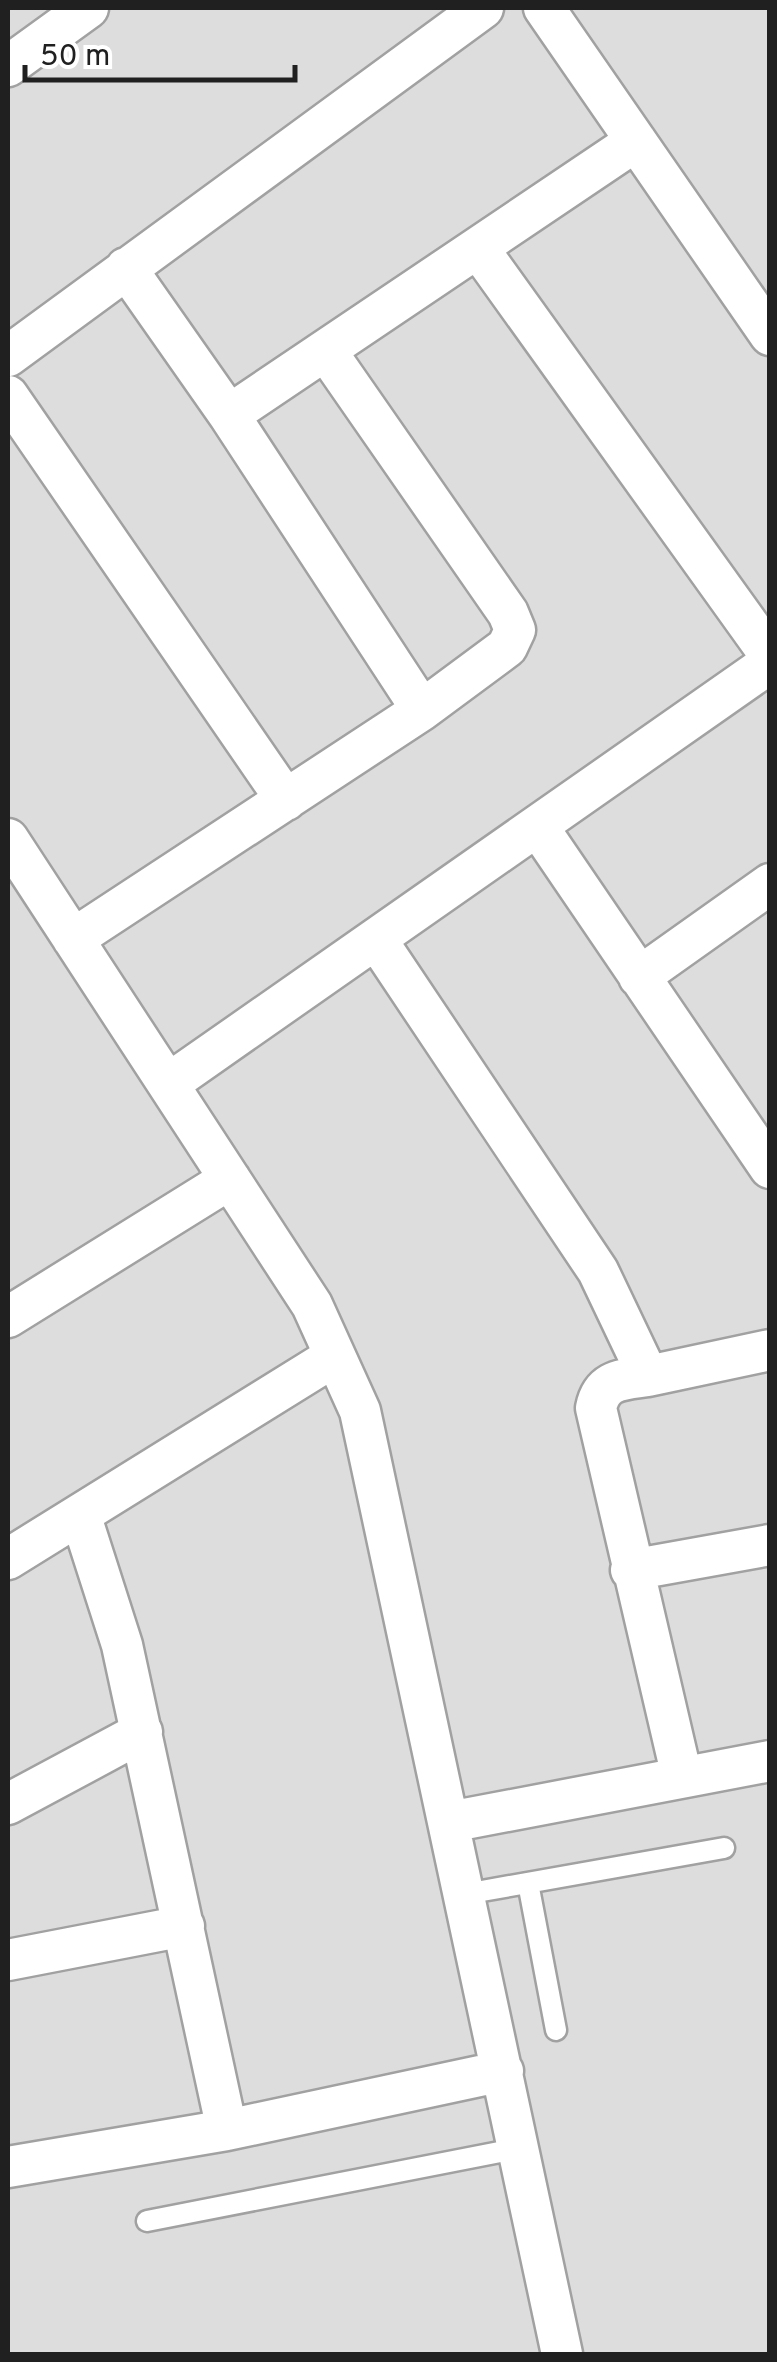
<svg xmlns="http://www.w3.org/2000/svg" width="777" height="2362" font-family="Overpass,sans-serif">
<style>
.residential{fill:#dedddd}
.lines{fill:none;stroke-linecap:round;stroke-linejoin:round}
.lane-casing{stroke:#a1a1a1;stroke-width:25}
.street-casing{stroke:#a1a1a1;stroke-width:45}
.lane{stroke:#fff;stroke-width:20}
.street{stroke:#fff;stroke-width:40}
</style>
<rect width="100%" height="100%" fill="#efeee7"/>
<path class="residential" d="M8 8H769V2354H8Z"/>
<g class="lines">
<g class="lane-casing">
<path id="lane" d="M528 1883 556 2030
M465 1894 724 1848
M147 2221 520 2148"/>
</g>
<g class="street-casing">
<path id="street" d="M544 8 770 335
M8 66 88 8
M478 248 770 655
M326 351 508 613 515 630 507 647 422 710
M8 356 483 8
M8 396 286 800
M229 415 636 141
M538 827 770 1168
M8 839 312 1305 360 1411 562 2354
M73 939 422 710 229 415 126 268
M376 939 598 1271 648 1376C621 1380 602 1379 596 1408L682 1777
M639 977 770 884
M168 1084 770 663
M8 1317 230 1179
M648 1376 770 1350
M81 1517 122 1645 227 2130
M8 1559 335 1356
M631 1570 770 1545
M8 1804 142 1732
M449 1822 770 1761
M8 1960 184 1926
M8 2167 227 2130 503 2071"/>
</g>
<use href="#lane" class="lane"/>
<use href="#street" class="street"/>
</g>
<rect width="777" height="2362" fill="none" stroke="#202020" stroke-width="20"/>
<path d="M25 65v15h270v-15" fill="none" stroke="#202020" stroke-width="5"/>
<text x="40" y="65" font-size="30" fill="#202020" stroke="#ffffff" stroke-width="8" paint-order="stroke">50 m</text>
</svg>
